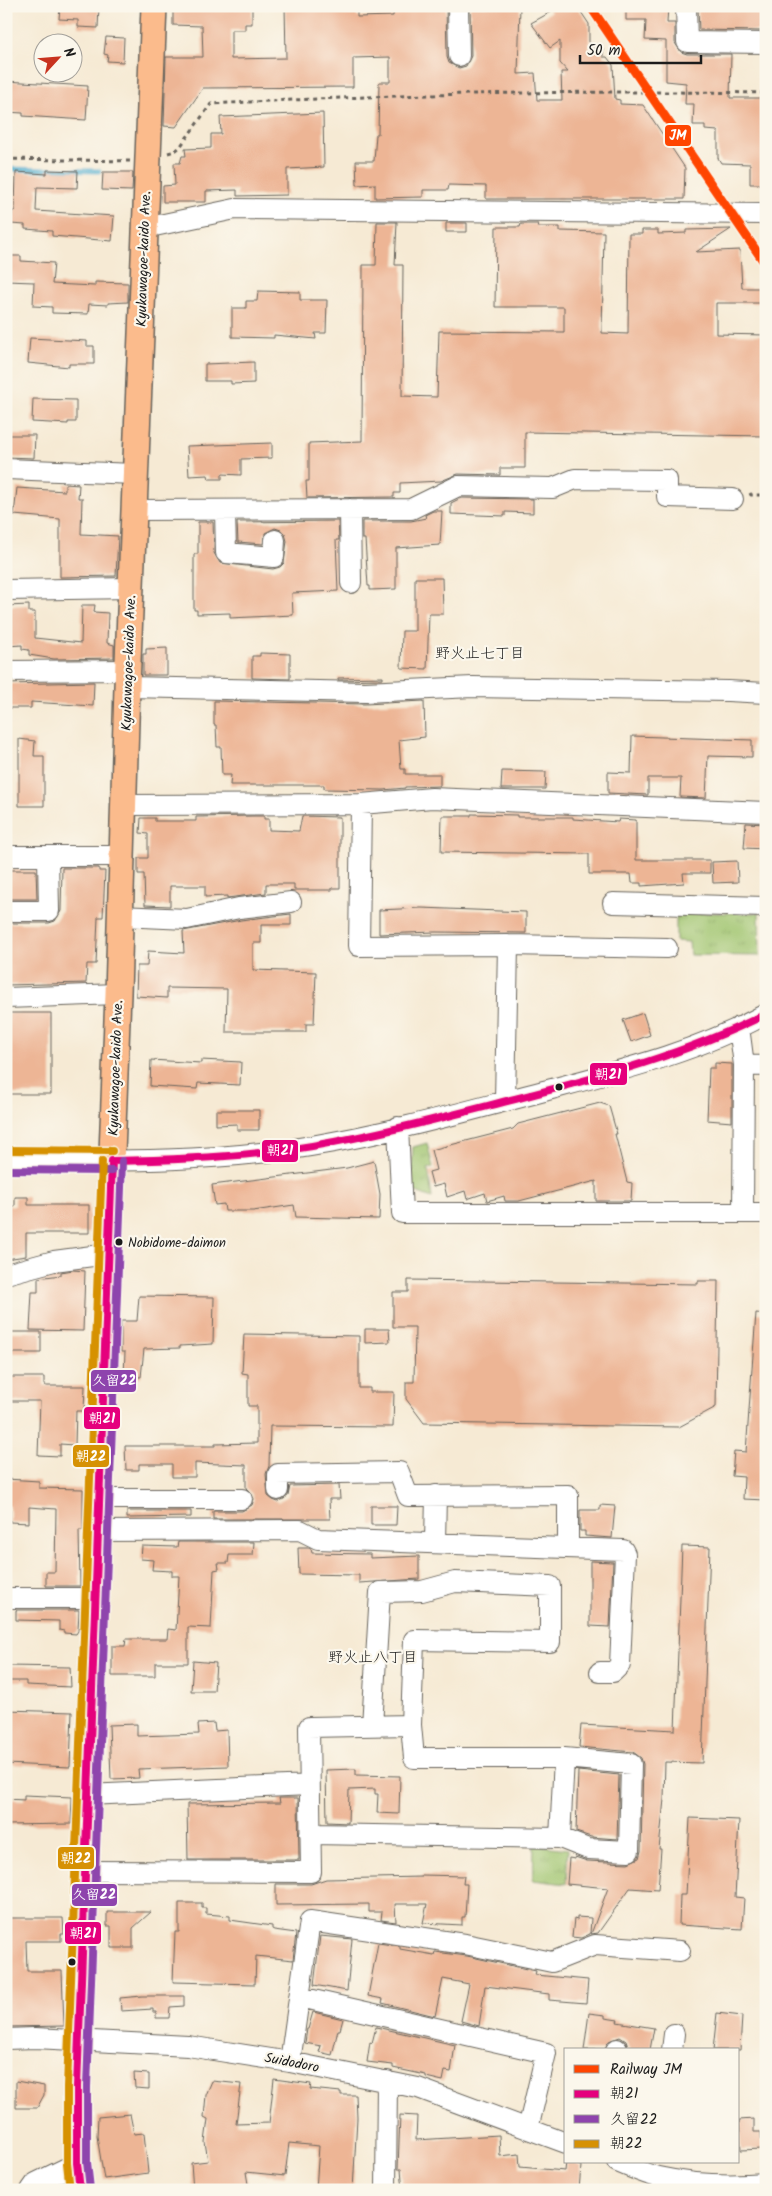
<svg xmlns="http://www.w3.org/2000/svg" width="772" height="2196" font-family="Kalam,'Klee One',sans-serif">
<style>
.park{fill:url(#park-tufts);stroke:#5e7046}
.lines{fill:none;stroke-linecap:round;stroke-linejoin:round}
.stream{stroke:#51adcf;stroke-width:5}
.building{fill:#edb595}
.minor-casing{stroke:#68645c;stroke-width:22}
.major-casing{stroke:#68645c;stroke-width:28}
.path{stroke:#68645c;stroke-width:3;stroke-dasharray:4 4;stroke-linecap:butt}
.minor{stroke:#fff;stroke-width:20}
.major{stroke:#fbbb8c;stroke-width:25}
.bus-1-casing{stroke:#fbf7ec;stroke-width:11}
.bus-2-casing{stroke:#fbf7ec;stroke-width:11}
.bus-3-casing{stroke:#fbf7ec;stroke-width:11}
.bus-1{stroke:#e5007d;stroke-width:8}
.bus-2{stroke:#8e44ad;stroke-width:8}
.bus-3{stroke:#d69104;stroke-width:8}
.rail-1-casing{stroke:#fbf7ec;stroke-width:12}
.rail-1{stroke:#ff4500;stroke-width:9}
.bus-dot{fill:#1c1c1c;stroke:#fbf7ec;stroke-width:2}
.labels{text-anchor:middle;stroke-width:4.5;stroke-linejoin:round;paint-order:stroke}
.bus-label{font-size:13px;fill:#1c1c1c;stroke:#fbf7ec;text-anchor:start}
.street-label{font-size:14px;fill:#1c1c1c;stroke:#fbf7ec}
.neighbourhood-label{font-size:15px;fill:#1c1c1c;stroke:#fbf7ec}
.line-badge{stroke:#fbf7ec;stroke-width:2}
.badge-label{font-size:14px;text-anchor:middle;font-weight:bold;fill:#fff}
</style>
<defs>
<pattern id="park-tufts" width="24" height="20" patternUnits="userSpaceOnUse" patternTransform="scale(1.25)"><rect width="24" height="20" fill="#a0c56f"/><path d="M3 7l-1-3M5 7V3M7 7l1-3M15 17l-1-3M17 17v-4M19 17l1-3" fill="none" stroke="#89a960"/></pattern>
</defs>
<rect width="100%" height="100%" fill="#fbf7ec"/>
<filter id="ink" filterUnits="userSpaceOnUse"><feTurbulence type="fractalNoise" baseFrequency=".02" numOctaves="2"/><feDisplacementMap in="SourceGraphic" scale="10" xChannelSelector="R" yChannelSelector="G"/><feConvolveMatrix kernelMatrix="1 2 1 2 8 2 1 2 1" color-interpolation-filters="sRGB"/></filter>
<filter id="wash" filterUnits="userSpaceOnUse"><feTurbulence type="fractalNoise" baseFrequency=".0096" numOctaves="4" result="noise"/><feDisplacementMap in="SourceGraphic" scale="20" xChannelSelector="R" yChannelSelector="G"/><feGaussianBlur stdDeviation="1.12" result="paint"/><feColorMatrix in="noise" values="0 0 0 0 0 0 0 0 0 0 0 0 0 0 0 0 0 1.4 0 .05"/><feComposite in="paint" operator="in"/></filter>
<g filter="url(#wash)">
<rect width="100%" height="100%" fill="#f6ead4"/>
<path class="park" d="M676 913H759L760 956 690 955 689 942 676 941Z
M427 1143 433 1167 428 1169 432 1198 411 1190 413 1147Z
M534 1845 568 1849 566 1884 533 1880Z"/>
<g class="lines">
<path class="stream" d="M6 169 99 171"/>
</g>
<g id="blocks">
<path class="building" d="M60 6H99L98 28 78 27V20L59 19Z
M173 6H252V24H245V30H231V59L286 58 285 6H357V17L393 16 394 6H446L447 57 449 63 459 68 466 66 471 56 470 6H520L518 74 535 73 537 100H562L561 72H568L560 63V41L550 48 531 23 551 12 547 6H577L589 24V49L603 48V57H607L613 65 615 99 620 100V104L643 105 685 168 684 199H486V186L449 185 448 190H423V197L375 198V184L357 185 356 161H374L376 134H378L379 82H390V57L353 58V87L203 88 176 127 164 126 166 57H203L202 26 173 25Z
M626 6H668L667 23H675V43L681 52 687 54H731L730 98H766V184H750V164L721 163 718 158V131L705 130V125H693L694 104H685L686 83 666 81V41L645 40 646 20H626Z
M714 6H735V9L763 10V31L699 30 698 8H714Z
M106 37 124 38 123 62 107 61 108 55 104 54Z
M6 81 88 86 86 120 23 116V113L6 112Z
M323 113 324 167 287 169V195L237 196V190L206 191V202H163V186L175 185 174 163H180L182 156H186L185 149 211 148V134H221L220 117Z
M47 170 78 171 77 188 37 187 36 211 114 216 112 241 52 236V231L25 229V225L11 224 12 211H15L16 172 47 174Z
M103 172H133L132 191 102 190Z
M377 222H397L395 265H403L402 396 437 397 439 331 564 332V307H495L496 227H520L521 224H538L537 227H560V231L604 232 602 333 628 334 629 234H642V230H658V234L686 233V230L731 229 696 252 740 250 742 288H766V303H716V334L766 335V436L525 432V468H500V475L458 474 441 481 400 483V493H394V497L307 498 306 481H309V443L362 441 363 265H376Z
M446 223H467V232H446Z
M6 256H21V261L54 263 52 284 95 286V282L128 283V302L108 303V305L89 304 88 314 52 313V307L33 306 34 282 6 281Z
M258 291 300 292V300H327L326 333H315L316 339 274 335V338L232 337V308H246V301H257Z
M30 338 87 341V346H94V364H69V367L28 363Z
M254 362V383L231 384V381H205V364Z
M33 399 76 400V422H68V424L32 422Z
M6 435H35L34 458 6 457Z
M272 443V458L241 459V475L222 474V479H209L208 475 189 476 187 446Z
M65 484 79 485 78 498H82L81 534 118 536 116 576 60 577V519L14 515 17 488 65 491Z
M461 498 533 499V513L505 512V516L451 514V503Z
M433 511H442L440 545 396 548V589L370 590V586H368L365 539H362V521H411L426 518 425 515Z
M338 521 339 540H336L338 591 292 593 293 615 230 618V613L197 614V610H194V554H198V522H213L214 553 220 563 273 569 280 567 284 563 287 541 285 534 281 530 275 528 265 533 263 544 238 542 237 522Z
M415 578H442L443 614H429L427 669 401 668 402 631H415Z
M29 605V612H35V638L81 643 82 605H95L94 612 108 613 107 643 114 645V658L54 659 29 655V650L22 649V645L6 646 7 606Z
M167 648V675H143V654H146V649Z
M260 653 290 654V679L252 678V656H260Z
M383 677V679L338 680V678Z
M94 682 93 706 31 702V708H6V684Z
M214 701 365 704 424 701 425 737 399 740 401 769H405V774H440V786L405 787V788L383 790 324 789V785H230L231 775H222L221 747H217L216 725H214Z
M632 736 752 740V757L708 756 706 798 680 797 681 778H648V795L608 793V772L631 773Z
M19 739 35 741 34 756H44V806H19Z
M502 771 546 772 545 789H501Z
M471 814 517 815V817H573V819L618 822 619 819 636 820V860H710V873H683L684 883 641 886V883H632L631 874H589V854L441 852 442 816H471Z
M252 816H264V819H269V830L299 831 302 816 340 817V888H332V890H294V884H266V893L227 898V896L205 897V886H170V906L145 905 144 874H138V858H148V834L140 833 141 818H155V821H196V817Z
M746 823 766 824V849L744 848Z
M737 861 738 882 713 883 712 862Z
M62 868H99V871H105L103 917H98L96 964H87L86 983 6 985V923H49L55 921 61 911Z
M6 870H36L37 899H6Z
M421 908 526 912V933L435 932 379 934V910Z
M291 914V925H261V943H253V970L316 972 314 1024H306V1032H226L227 989 167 988V998L136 996 137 966H147L148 951 184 953 183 931 241 920Z
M6 1013H51V1094H6Z
M643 1013 650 1035 631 1042 623 1020Z
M151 1060 201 1063V1060L241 1062 240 1085 198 1083 197 1089 150 1086Z
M715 1063 732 1064V1122L707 1120 709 1068H715Z
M600 1103 609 1106 617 1134H615L627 1182 632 1183 631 1201H596V1181L519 1201H505L504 1196 487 1201 485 1193 467 1199 465 1191 447 1197 444 1184 433 1187 429 1172 436 1170 431 1150 513 1129 518 1124Z
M216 1110H259V1130H237V1124L216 1125Z
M374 1161 380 1194 379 1219 296 1217 294 1205 253 1211H225L224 1204 215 1205 212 1185 347 1168Z
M15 1197H28V1205H89V1233H26V1256L6 1259V1206H15Z
M73 1270 85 1271 83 1331 30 1330 32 1292H38V1278L61 1275V1272Z
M408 1280 698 1284V1281H718L716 1407 679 1427 424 1423 406 1399V1382H414L415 1327H393V1292H408Z
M139 1296 214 1297 213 1344 180 1346V1348L144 1349 141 1377 124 1376 125 1352H121V1321H137Z
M756 1313 766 1314V1500L743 1499 744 1477 732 1476 734 1451 746 1452Z
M365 1329H389L390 1342 365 1343Z
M9 1332H41V1353H9Z
M244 1334 359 1336V1388H370V1392H394L393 1427 270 1426 269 1466 266 1474 268 1496 273 1500 278 1502 288 1496 290 1486 339 1485 340 1499H329L330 1519H213V1511H242L252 1505 254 1499 252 1494 246 1488V1465L195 1463V1477H172V1464H139V1470H126L125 1446H215V1444L257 1443V1406H248V1374L242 1373Z
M6 1377H44V1385L46 1386H85L84 1411H76L75 1445 60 1444V1456L38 1455 40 1401H6Z
M6 1479 39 1481V1488L83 1489V1530H79L80 1586H46V1572H55L56 1509 29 1507V1523L10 1522V1506H6Z
M600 1505 615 1506 612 1538 585 1536V1531H580V1510H600Z
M371 1506H397L396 1525H371Z
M127 1511H191V1517L127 1518Z
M178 1542H254L253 1555H229L228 1563H218L219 1569 214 1570 211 1628 188 1627V1663H155V1676H112V1646H125L126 1639H167L168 1629 176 1630 179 1576H172V1571L152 1570 153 1560 141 1559 142 1546 177 1547Z
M682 1546 710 1547 702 1763 665 1762 664 1799 659 1849H661L658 1890 630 1888 598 1933 591 1934 608 1888 567 1884 569 1858 575 1859V1857L587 1861 628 1863 639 1858 641 1851 643 1764 641 1758 633 1752 579 1747 581 1725 675 1730Z
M298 1548H309L311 1549 312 1553 370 1554V1558L419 1556V1579L359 1583V1575L299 1574Z
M590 1561 613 1562 610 1627 590 1626Z
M16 1610H79L78 1631 76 1634 64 1633V1631L59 1630V1621L16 1620Z
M193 1661 216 1663 214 1691H191Z
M6 1666 70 1667 71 1687 26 1685V1681H6Z
M6 1710 72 1712 70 1767 6 1764Z
M214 1723 215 1731 227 1730 228 1766 138 1769 139 1778 111 1779 109 1725 137 1724V1736L199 1734 198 1724Z
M356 1769V1775L400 1776 399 1814 377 1813 378 1794H375V1789L349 1790 348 1823 327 1822 326 1770Z
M578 1771 619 1775 617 1839 591 1837 576 1832Z
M24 1795 72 1797 71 1824 6 1825V1799L24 1800Z
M279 1798H298L299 1860H188L187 1804 280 1803Z
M690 1818 739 1820 735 1897 744 1898 742 1929 679 1925 680 1895H686Z
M422 1875 464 1876 463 1884H467L465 1917H462V1925L423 1923 427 1904H395L396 1922 381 1920 382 1912H369V1904L276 1905V1884H311L326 1879 422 1877Z
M179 1903H202V1908H206V1914L230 1916V1920L272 1926V1929L274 1930 296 1933 293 1960 256 1956 255 1984 173 1982 175 1932H179Z
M107 1912H151L133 1928V1948H111V1926H107Z
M577 1917 591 1918 590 1934 581 1938 572 1937 574 1919 577 1920Z
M6 1918H63L64 1934H61V1941H26L27 1971H62L64 2026 6 2027Z
M320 1936 352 1939 347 1991 314 1985Z
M378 1943 400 1946V1949L434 1955 435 1952 467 1956 536 1971 535 1975 588 1980 586 2003 549 2000V1994L485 1986 479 2026 461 2021 469 1984 443 1979 435 2016 382 2003 383 1999 368 1996Z
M142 1996H184V2006L170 2007 169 2018H156V2012H153V2009L121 2011 120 1998Z
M313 2012 343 2019 340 2030H338L332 2055 319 2052 321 2046 305 2043 307 2029H308Z
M589 2013 605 2015V2018L618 2020 617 2022 654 2028 650 2050H629L626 2041 620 2037 609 2041 604 2050H584Z
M717 2013 742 2016 740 2050H713Z
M376 2027 455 2045 451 2072 445 2071 443 2081 426 2077V2075L393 2068V2065L367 2062 370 2042 372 2043Z
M134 2073 149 2074V2089L135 2088Z
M274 2079 311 2084 310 2089 341 2092V2095H356L357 2118 353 2190H316L319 2146 289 2143 285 2176 246 2172 249 2190H193L191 2163 208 2161 205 2142 208 2119 204 2117 206 2095 212 2081 241 2084 236 2124 269 2123Z
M16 2081 44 2086V2095L37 2108H16Z
M130 2114 134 2134 144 2133 148 2173 104 2179 97 2136 98 2117Z
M400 2115 417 2116 416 2140 499 2135 500 2156 519 2154 520 2167 565 2171 566 2162H573L581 2166 579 2190H403L401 2169H398Z
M754 2119V2132H761L762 2149 741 2150 739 2120Z"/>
</g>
</g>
<g filter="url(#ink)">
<use href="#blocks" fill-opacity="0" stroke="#68645c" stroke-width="1"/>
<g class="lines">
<g class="minor-casing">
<path id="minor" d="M458 6 459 56
M686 6 687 42 766 43
M145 228 235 209 766 214
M6 469 135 474
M350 509 351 583
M134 510 411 509 458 486 553 488 575 479 667 480V497L733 499
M225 510 226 553 274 557 275 540
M6 590 131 588
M6 671 128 670
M127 687 365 692 473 687 728 691 766 693
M361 804 359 946 508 945 667 948
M123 805 361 804 432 798 766 812
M6 856H121
M613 903 766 907
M6 911H49L48 856
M120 916 187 919 239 908 291 902
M6 998 118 994
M739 1027 744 1065 743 1213
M744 1065 766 1066
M505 1101 508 945
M398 1127 402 1213H766
M6 1160C108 1161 210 1163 311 1146 390 1133 467 1111 544 1091 619 1071 697 1052 766 1014
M6 1274 54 1261 108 1254
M278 1490V1474L399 1472 408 1496 568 1495V1548
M98 1499H242
M97 1531 300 1530 318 1539 623 1550 625 1554 620 1665 613 1672H600
M435 1542 436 1495
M6 1598H95
M372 1726 380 1592 422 1591 455 1582 550 1586V1642L414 1640 411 1725
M87 1795 309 1785
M560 1838 564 1758
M85 1871 311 1872 309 1727 411 1725 414 1758H564L631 1764 629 1851 588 1849 560 1838 310 1834
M300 1997 546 2053 528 2129
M6 2039 35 2038 188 2046 290 2062 418 2088 566 2143
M616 2050 617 2049
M672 2050 674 2034
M290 2062 310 1921 465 1944 552 1962 595 1945 680 1951
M617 2162C630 2167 644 2174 658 2177 694 2185 729 2186 766 2183
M31 2190 36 2183 77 2163
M386 2190 387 2081"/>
</g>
<g class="major-casing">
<path id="major" d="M80 2190 77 2163V2087L85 1871 118 994 127 687 154 6"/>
</g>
<path class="path" d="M168 153 175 151 180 147 211 104C396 94 581 90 766 93
M6 159 130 161
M750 493 751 495H766"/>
<use href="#minor" class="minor"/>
<use href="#major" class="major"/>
<g class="bus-1-casing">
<path id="bus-1" d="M112 1161C179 1160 246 1157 312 1146 381 1134 448 1116 515 1099 601 1077 686 1054 766 1014
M80 2190 77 2163V2087L112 1161"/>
</g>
<g class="bus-2-casing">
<path id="bus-2" d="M6 1170 112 1171
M90 2189 87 2162V2087L122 1161"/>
</g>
<g class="bus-3-casing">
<path id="bus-3" d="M6 1150 112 1151
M70 2190 67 2163V2087L102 1161"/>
</g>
<use href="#bus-1" class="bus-1"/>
<use href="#bus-2" class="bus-2"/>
<use href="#bus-3" class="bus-3"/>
<g class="rail-1-casing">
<path id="rail-1" d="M590 6 766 265"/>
</g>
<use href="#rail-1" class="rail-1"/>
</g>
</g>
<g class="bus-dot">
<circle cx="559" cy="1087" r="4.5"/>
<circle cx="119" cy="1242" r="4.5"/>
<circle cx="72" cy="1962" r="4.5"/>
</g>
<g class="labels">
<g class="bus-label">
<text x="128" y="1247">Nobidome-daimon</text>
</g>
<g class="street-label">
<text transform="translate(143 259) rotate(-88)" y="5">Kyukawagoe-kaido Ave.</text>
<text transform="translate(128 663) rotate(-88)" y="5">Kyukawagoe-kaido Ave.</text>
<text transform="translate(115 1068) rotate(-88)" y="5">Kyukawagoe-kaido Ave.</text>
<text transform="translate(292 2062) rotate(11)" y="5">Suidodoro</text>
</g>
<g class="neighbourhood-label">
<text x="480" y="658">野火止七丁目</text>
<text x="373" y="1662">野火止八丁目</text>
</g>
</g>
<g class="line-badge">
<rect x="664" y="124" width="28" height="23" rx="5" fill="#ff4500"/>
<rect x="589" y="1062" width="39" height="24" rx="5" fill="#e5007d"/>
<rect x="261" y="1139" width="38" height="24" rx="5" fill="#e5007d"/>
<rect x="90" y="1369" width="47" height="24" rx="5" fill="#8e44ad"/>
<rect x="83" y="1406" width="38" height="24" rx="5" fill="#e5007d"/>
<rect x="72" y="1444" width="38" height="24" rx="5" fill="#d69104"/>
<rect x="57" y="1846" width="38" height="24" rx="5" fill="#d69104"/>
<rect x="71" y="1883" width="47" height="24" rx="5" fill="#8e44ad"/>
<rect x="64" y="1921" width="38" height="24" rx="5" fill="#e5007d"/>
</g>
<g class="badge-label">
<text x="678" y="140">JM</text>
<text x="608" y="1079">朝21</text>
<text x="280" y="1155">朝21</text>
<text x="114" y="1385">久留22</text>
<text x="102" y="1423">朝21</text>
<text x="91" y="1461">朝22</text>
<text x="76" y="1863">朝22</text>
<text x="94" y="1899">久留22</text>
<text x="83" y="1938">朝21</text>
</g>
<rect width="772" height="2196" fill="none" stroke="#fbf7ec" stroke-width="25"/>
<rect x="564" y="2048" width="175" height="115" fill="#fbf7ec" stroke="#a29f99"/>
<rect x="574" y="2065" width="25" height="8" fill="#ff4500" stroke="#a29f99"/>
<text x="610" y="2074" font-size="15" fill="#1c1c1c">Railway JM</text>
<rect x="574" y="2090" width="25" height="8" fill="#e5007d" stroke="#a29f99"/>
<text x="610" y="2098" font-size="15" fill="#1c1c1c">朝21</text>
<rect x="574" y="2115" width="25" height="8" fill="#8e44ad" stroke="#a29f99"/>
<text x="610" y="2124" font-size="15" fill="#1c1c1c">久留22</text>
<rect x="574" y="2140" width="25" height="8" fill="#d69104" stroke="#a29f99"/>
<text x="610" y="2148" font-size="15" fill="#1c1c1c">朝22</text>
<g transform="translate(58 58) rotate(64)"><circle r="24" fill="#fbf7ec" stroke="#a29f99"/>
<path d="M0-4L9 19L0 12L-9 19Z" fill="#c8321e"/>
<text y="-8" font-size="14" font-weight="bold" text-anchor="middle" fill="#1c1c1c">N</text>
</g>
<path d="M580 55v8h121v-8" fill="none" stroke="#1c1c1c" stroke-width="2.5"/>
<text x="587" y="55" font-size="15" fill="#1c1c1c" stroke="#fbf7ec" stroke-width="4" paint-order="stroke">50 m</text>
</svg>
